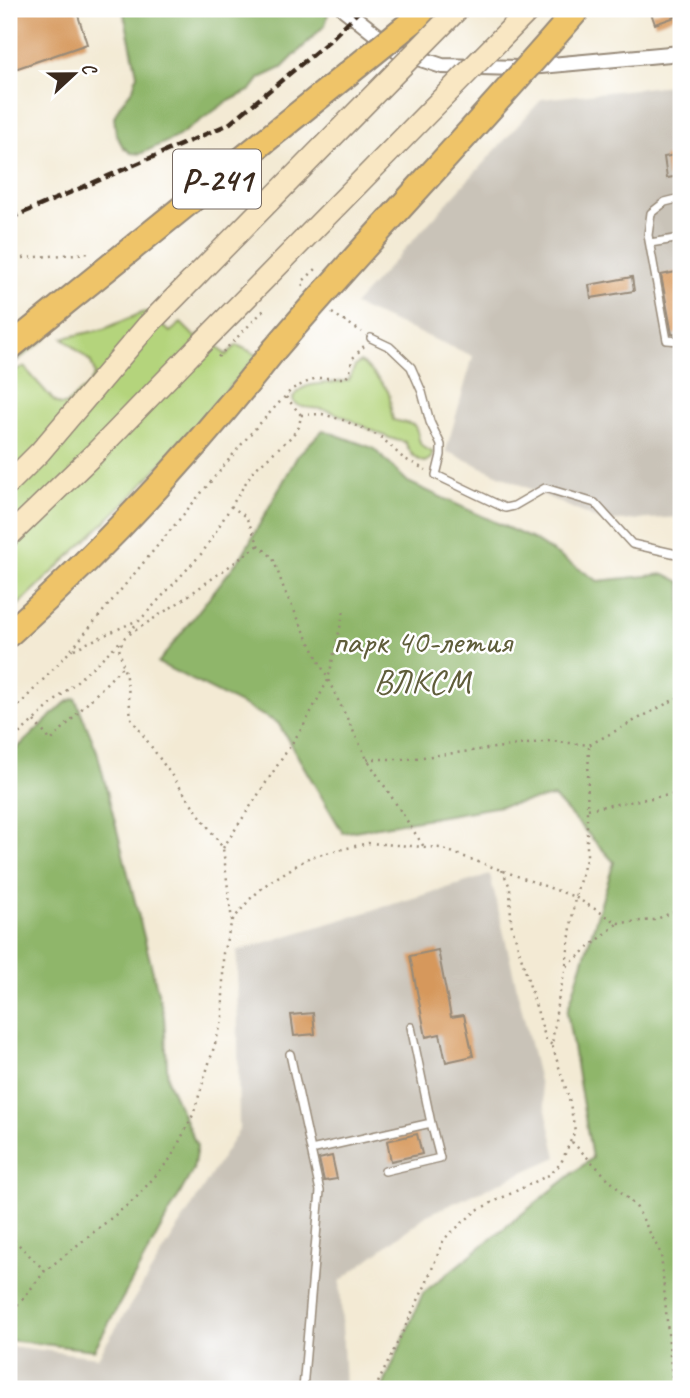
<svg xmlns="http://www.w3.org/2000/svg" width="690" height="1398" font-family="Caveat,sans-serif">
<style>
.industrial{fill:#c9c3b8}
.green{fill:#b4d47b;stroke:#787f4c;stroke-width:2}
.forest{fill:#8fb66b;stroke:#657044;stroke-width:2}
.building{fill:#d6985b}
.lines{fill:none;stroke-linecap:round;stroke-linejoin:round}
.service-casing{stroke:#978a79;stroke-width:10}
.minor-casing{stroke:#978a79;stroke-width:18}
.secondary-casing{stroke:#978a79;stroke-width:24}
.trunk-casing{stroke:#978a79;stroke-width:28}
.path{stroke:#978a79;stroke-width:2.5;stroke-dasharray:2 5;stroke-linecap:butt}
.service{stroke:#fff;stroke-width:7}
.minor{stroke:#fff;stroke-width:14}
.secondary{stroke:#f9e7c3;stroke-width:21}
.trunk{stroke:#efc469;stroke-width:24}
.rail{stroke:#3b2a1e;stroke-width:4.5;stroke-dasharray:10 5;stroke-linecap:butt}
.secondary-bridge-casing{stroke:#978a79;stroke-width:24;stroke-linecap:butt}
.trunk-bridge-casing{stroke:#978a79;stroke-width:28;stroke-linecap:butt}
.secondary-bridge{stroke:#f9e7c3;stroke-width:21}
.trunk-bridge{stroke:#efc469;stroke-width:24}
.labels{text-anchor:middle;stroke-width:5;stroke-linejoin:round;paint-order:stroke}
.shield{fill:#fff;stroke:#766a62;stroke-width:2}
.shield-label{font-size:33px;font-weight:bold;fill:#3b2a1e}
.park-label{font-size:35px;fill:#5f5d3a;stroke:#fff}
</style>
<rect width="100%" height="100%" fill="#fff"/>
<filter id="ink" filterUnits="userSpaceOnUse"><feTurbulence type="fractalNoise" baseFrequency=".0143" numOctaves="2"/><feDisplacementMap in="SourceGraphic" scale="14" xChannelSelector="R" yChannelSelector="G"/><feConvolveMatrix kernelMatrix="1 2 1 2 8 2 1 2 1" color-interpolation-filters="sRGB"/></filter>
<filter id="wash" filterUnits="userSpaceOnUse"><feTurbulence type="fractalNoise" baseFrequency=".00686" numOctaves="4" result="noise"/><feDisplacementMap in="SourceGraphic" scale="28" xChannelSelector="R" yChannelSelector="G"/><feGaussianBlur stdDeviation="1.57" result="paint"/><feColorMatrix in="noise" values="0 0 0 0 0 0 0 0 0 0 0 0 0 0 0 0 0 1.4 0 .05"/><feComposite in="paint" operator="in"/></filter>
<g filter="url(#wash)">
<rect width="100%" height="100%" fill="#f3ead4"/>
<path class="industrial" d="M681 84V517L603 522 446 451 473 356 354 305 542 99Z
M490 875 557 1157 427 1215 340 1281 345 1389H9V1346L98 1357 239 1130 237 951Z"/>
<path class="green" d="M144 312H148L170 332 181 323 196 338 203 332 226 355 237 345 258 355 132 496 9 614V365L42 337H46L47 338 17 361 13 367 15 371 24 367 55 402 60 405H65L89 385 95 374 91 362 63 338 104 329Z
M360 362C368 366 371 371 377 378 396 396 387 398 393 420L414 425C423 438 413 446 433 452L431 458 425 462C413 459 410 452 405 442 377 437 354 418 326 410 315 407 304 410 294 403L293 398C304 378 331 386 349 380L355 366Z"/>
<path class="forest" d="M123 9H325L328 14 325 25 282 68 260 78 251 90 225 103 177 137 140 154 131 153 123 147 116 134 114 117 120 105 133 89 137 74Z
M323 430 373 448 408 482 534 540 598 581 665 574 681 582V1389H382L423 1293 592 1158 567 1012 614 862 554 797 343 833 278 723 158 663 243 554 298 455Z
M75 698 97 751 164 1016 168 1082 197 1146 193 1170 94 1350 9 1340V756L65 703Z"/>
<g id="blocks">
<path class="building" d="M9 9H76L87 44 9 71Z
M664 9H681V15L655 24 651 13Z
M681 154V176L667 178 664 157Z
M681 271V335L672 334 661 275Z
M632 277 634 291 591 298 589 285Z
M438 950 451 1017 464 1015 473 1056 446 1062 440 1034 426 1037 410 956Z
M313 1013 315 1034 294 1036 291 1015Z
M417 1134 422 1154 391 1161 387 1141Z
M332 1156 337 1179 324 1181 319 1159Z"/>
</g>
</g>
<g filter="url(#ink)">
<use href="#blocks" fill-opacity="0" stroke="#978a79" stroke-width="2"/>
<g class="lines">
<g class="service-casing">
<path id="service" d="M681 198 665 202 651 213 648 235 667 340 681 341
M650 243 681 238
M371 338 390 347 411 367 422 392 430 422 441 445V455L436 475 505 508 514 506 545 488 595 503 632 544 681 555
M290 1054 320 1191 303 1389
M311 1150 431 1123 411 1027
M385 1171 440 1158 431 1123"/>
</g>
<g class="minor-casing">
<path id="minor" d="M344 9 397 51 442 66 519 68 681 53"/>
</g>
<g class="secondary-casing">
<path id="secondary" d="M9 483 40 452 147 326
M9 536 94 454 197 348"/>
</g>
<g class="trunk-casing">
<path id="trunk" d="M9 634C106 547 194 452 274 350"/>
</g>
<path class="path" d="M9 259 90 253
M303 286 302 282 317 268
M332 313 362 332
M218 357 265 309
M286 397 301 415
M301 415 322 414 343 420 381 437 403 458 426 470
M231 506 246 517 259 545 273 558 285 592 367 759 424 847
M129 632 203 552 253 471 291 437 299 427 301 415
M74 649 138 620
M9 716 71 650 251 433 292 389 316 378H346L350 372 352 359 364 346
M34 721 51 741 122 667
M9 743 122 640
M589 747 587 809 681 793
M367 759H408L550 741 589 745 681 696
M223 848 304 725 328 680 344 610
M502 870 510 887 511 923 546 1040 552 1045
M232 921 223 848 131 718 128 686 119 648 125 637 178 603 259 545
M566 965 575 897 587 856V809
M572 1142 637 1208 661 1254 673 1389
M9 1235 45 1271
M9 1316 45 1271 135 1199 171 1158 193 1115 223 1018V953L232 921 250 899 268 883 310 857 368 843 440 848 575 897 618 923 654 920 681 909
M375 1389 426 1284 444 1239 477 1210 551 1174 561 1163 575 1131 569 1098 552 1045 557 1005 566 967 618 923"/>
<use href="#service" class="service"/>
<use href="#minor" class="minor"/>
<use href="#secondary" class="secondary"/>
<use href="#trunk" class="trunk"/>
<path class="rail" d="M9 219 229 124 329 41 361 9"/>
<g class="secondary-bridge-casing">
<path id="secondary-bridge" d="M147 326 458 9
M197 348 530 9"/>
</g>
<g class="trunk-bridge-casing">
<path id="trunk-bridge" d="M9 348 413 21 424 9
M274 350C373 234 479 125 578 9"/>
</g>
<use href="#secondary-bridge" class="secondary-bridge"/>
<use href="#trunk-bridge" class="trunk-bridge"/>
</g>
</g>
<g class="labels">
<rect class="shield" x="173" y="149.5" width="88" height="59" rx="5"/>
<g class="shield-label">
<text x="217" y="191">Р-241</text>
</g>
<g class="park-label">
<text x="422" y="653">парк 40-летия<tspan x="422" dy="40">ВЛКСМ</tspan></text>
</g>
</g>
<rect width="690" height="1398" fill="none" stroke="#fff" stroke-width="35"/>
<g transform="translate(74 74) rotate(68)" stroke="#ffffff" stroke-width="5" paint-order="stroke">
<path d="M0-5L12 26L0 18L-12 26Z" fill="#3b2a1e"/>
<text y="-10" font-size="19" font-weight="bold" text-anchor="middle" fill="#3b2a1e">С</text>
</g>
</svg>
